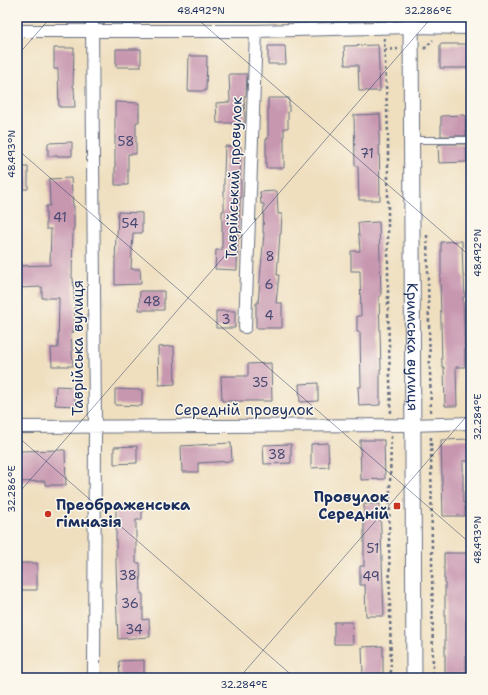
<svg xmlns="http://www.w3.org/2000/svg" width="488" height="695" font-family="'Shantell Sans',sans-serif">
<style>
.building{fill:#c797b0}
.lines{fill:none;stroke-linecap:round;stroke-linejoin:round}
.service-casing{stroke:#656d80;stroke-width:8}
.minor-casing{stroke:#656d80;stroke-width:14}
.tertiary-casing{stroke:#656d80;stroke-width:17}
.path{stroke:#656d80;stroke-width:2.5;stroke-dasharray:3 3;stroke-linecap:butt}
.service{stroke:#fff;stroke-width:6}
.minor{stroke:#fff;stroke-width:12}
.tertiary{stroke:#fff;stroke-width:15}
.ticks{fill:none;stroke:#1b2f5e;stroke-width:1;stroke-opacity:0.45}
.poi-dot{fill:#c8321e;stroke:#fbf7ec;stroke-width:1.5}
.labels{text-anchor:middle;stroke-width:3;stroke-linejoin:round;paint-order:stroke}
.number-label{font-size:13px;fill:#464972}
.street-label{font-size:15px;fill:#1b2f5e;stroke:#fbf7ec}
.poi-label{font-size:15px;font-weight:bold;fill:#1b2f5e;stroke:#fbf7ec;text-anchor:end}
.neatline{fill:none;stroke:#1b2f5e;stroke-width:1.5}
.ticks-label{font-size:10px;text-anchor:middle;fill:#1b2f5e}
</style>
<rect width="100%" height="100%" fill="#fbf7ec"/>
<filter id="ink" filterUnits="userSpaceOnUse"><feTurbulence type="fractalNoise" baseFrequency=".025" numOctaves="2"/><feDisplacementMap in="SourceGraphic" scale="8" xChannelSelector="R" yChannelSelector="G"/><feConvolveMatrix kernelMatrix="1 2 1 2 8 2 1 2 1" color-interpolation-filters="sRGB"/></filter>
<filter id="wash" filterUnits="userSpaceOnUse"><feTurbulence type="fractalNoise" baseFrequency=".012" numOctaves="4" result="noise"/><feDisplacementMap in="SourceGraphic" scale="16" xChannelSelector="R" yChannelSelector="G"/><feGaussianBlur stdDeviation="0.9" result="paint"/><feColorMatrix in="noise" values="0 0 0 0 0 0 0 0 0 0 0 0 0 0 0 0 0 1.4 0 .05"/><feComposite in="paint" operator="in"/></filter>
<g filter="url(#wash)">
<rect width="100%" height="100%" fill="#efdfbf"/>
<g id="blocks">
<path class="building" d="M440 44H471V68H440Z
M378 45 380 91H359L358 65H345L344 46Z
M268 46H285L286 64H268Z
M54 48H74L73 87H74L75 107H59L58 69H54Z
M116 49H141V67H116Z
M189 56H207L206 91H188Z
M229 74H247L246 96H244L245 123H217L216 103 230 102Z
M268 98H289V112H288V128H284V168H266V139H268Z
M115 102 139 103V122H136V154H128V185H115Z
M380 114 381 131H379L380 200H359L358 166H355L354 115Z
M465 115 466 136H441V116Z
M72 142V156H48V143Z
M442 144H466L467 162 439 163 438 145Z
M225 146 241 147 240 181H241V198H240L239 232H238L237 270 215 269 216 250H222V211H224V174Z
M17 167H28V189H17Z
M71 178 73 206H74V229H73L72 278H73L75 309 74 332H71L73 366H52L51 348H58L59 298H42V287L17 288V266L50 265 51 229H46V206H50L49 179Z
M277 191 278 214H282L281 234H280L277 275H279L276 303H282V328H256V303H258L264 233H263L264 204H261L260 192Z
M118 212 142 213V233H133L131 269H140L141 284 115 285V262L116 236H117Z
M379 222 381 296H379L381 369H380V405L359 406 358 387H361L360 332H357V316H361L360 271H351V251H360L358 223Z
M462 241 463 276H464L465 297H463L465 367H456L457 406H445L444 367H442L440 276H441V242Z
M140 291H164V310H139Z
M216 311H235V328H216Z
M174 346 175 384 159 385 158 347Z
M271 363 272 401H222L221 376H248V364Z
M318 383V401L300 402 299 384Z
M56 386 75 387V406L55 405Z
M115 389 142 390V406L115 405Z
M471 439V461H463V503H465V516H443L441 440Z
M360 440H384L385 479 361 480Z
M231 443 232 461 198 463V472H182L181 446Z
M328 443 329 467 311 468V444Z
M291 444V463L264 464 263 445Z
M137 446V463L114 464V447Z
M65 450 66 485H45V481L17 482V451Z
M116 504H142V520H136V563H140L141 594H143V620L149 619 150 637 118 639 116 594H117L116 564Z
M364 504H380L384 616H366L365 585H360V566H364Z
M444 553H468L469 587H471V621H466V674L445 675V579H444Z
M17 563H37V590H17Z
M334 622H352L353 644H334Z
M383 646V674L363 675 362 647Z
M144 660V676L120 677 119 661Z"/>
</g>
</g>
<g filter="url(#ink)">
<use href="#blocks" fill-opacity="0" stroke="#656d80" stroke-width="1"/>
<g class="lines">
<g class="service-casing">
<path id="service" d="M413 140H471"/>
</g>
<g class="minor-casing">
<path id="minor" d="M92 17 95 427 94 678
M17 31H256L411 27 471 28
M245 327 256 31
M17 427 412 425 471 423"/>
</g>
<g class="tertiary-casing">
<g id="tertiary">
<path id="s1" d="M411 17 414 678"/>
</g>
</g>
<path class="path" d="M384 38 388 133V311L391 413
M424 49 433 40
M384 50 398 49
M427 235 431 414
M391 436 389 537 391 678
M431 437 433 678"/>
<use href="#service" class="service"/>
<use href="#minor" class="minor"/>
<use href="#tertiary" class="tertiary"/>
</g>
</g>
<path class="ticks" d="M195 17 471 257M17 56 51 17M17 149 471 544M17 436 295 678M17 495 432 17M239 678 471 411"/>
<g class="poi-dot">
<rect x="393" y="502" width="8" height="8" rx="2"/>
<circle cx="48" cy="514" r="4"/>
</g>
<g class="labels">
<g class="number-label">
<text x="126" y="146">58</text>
<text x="367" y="158">71</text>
<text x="60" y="222">41</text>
<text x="130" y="228">54</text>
<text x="270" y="261">8</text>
<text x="269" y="289">6</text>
<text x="152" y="306">48</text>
<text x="269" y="320">4</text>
<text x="226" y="324">3</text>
<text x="260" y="387">35</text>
<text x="277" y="459">38</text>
<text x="373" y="553">51</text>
<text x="128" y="580">38</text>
<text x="371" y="581">49</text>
<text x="130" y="608">36</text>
<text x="134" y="634">34</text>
</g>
<g class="street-label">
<text transform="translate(234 178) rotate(-88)" y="5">Таврійський провулок</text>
<text dy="5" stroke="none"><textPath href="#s1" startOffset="330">Кримська вулиця</textPath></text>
<text transform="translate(78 348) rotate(-90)" y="5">Таврійська вулиця</text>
<text x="244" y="415">Середній провулок</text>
</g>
<g class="poi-label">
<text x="389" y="502">Провулок<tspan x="389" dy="17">Середній</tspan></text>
<text x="56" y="510" text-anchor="start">Преображенська<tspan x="56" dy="17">гімназія</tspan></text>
</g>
</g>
<rect width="488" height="695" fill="none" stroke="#fbf7ec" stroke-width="44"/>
<rect x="22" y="22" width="444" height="651" class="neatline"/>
<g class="ticks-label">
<text x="201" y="14">48.492°N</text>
<text x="428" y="14">32.286°E</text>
<text transform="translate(11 154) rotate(-90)" y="4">48.493°N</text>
<text transform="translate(477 253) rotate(-90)" y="4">48.492°N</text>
<text transform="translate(477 417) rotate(-90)" y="4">32.284°E</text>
<text transform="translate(11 489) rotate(-90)" y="4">32.286°E</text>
<text transform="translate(477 540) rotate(-90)" y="4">48.493°N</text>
<text x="244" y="688">32.284°E</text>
</g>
</svg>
